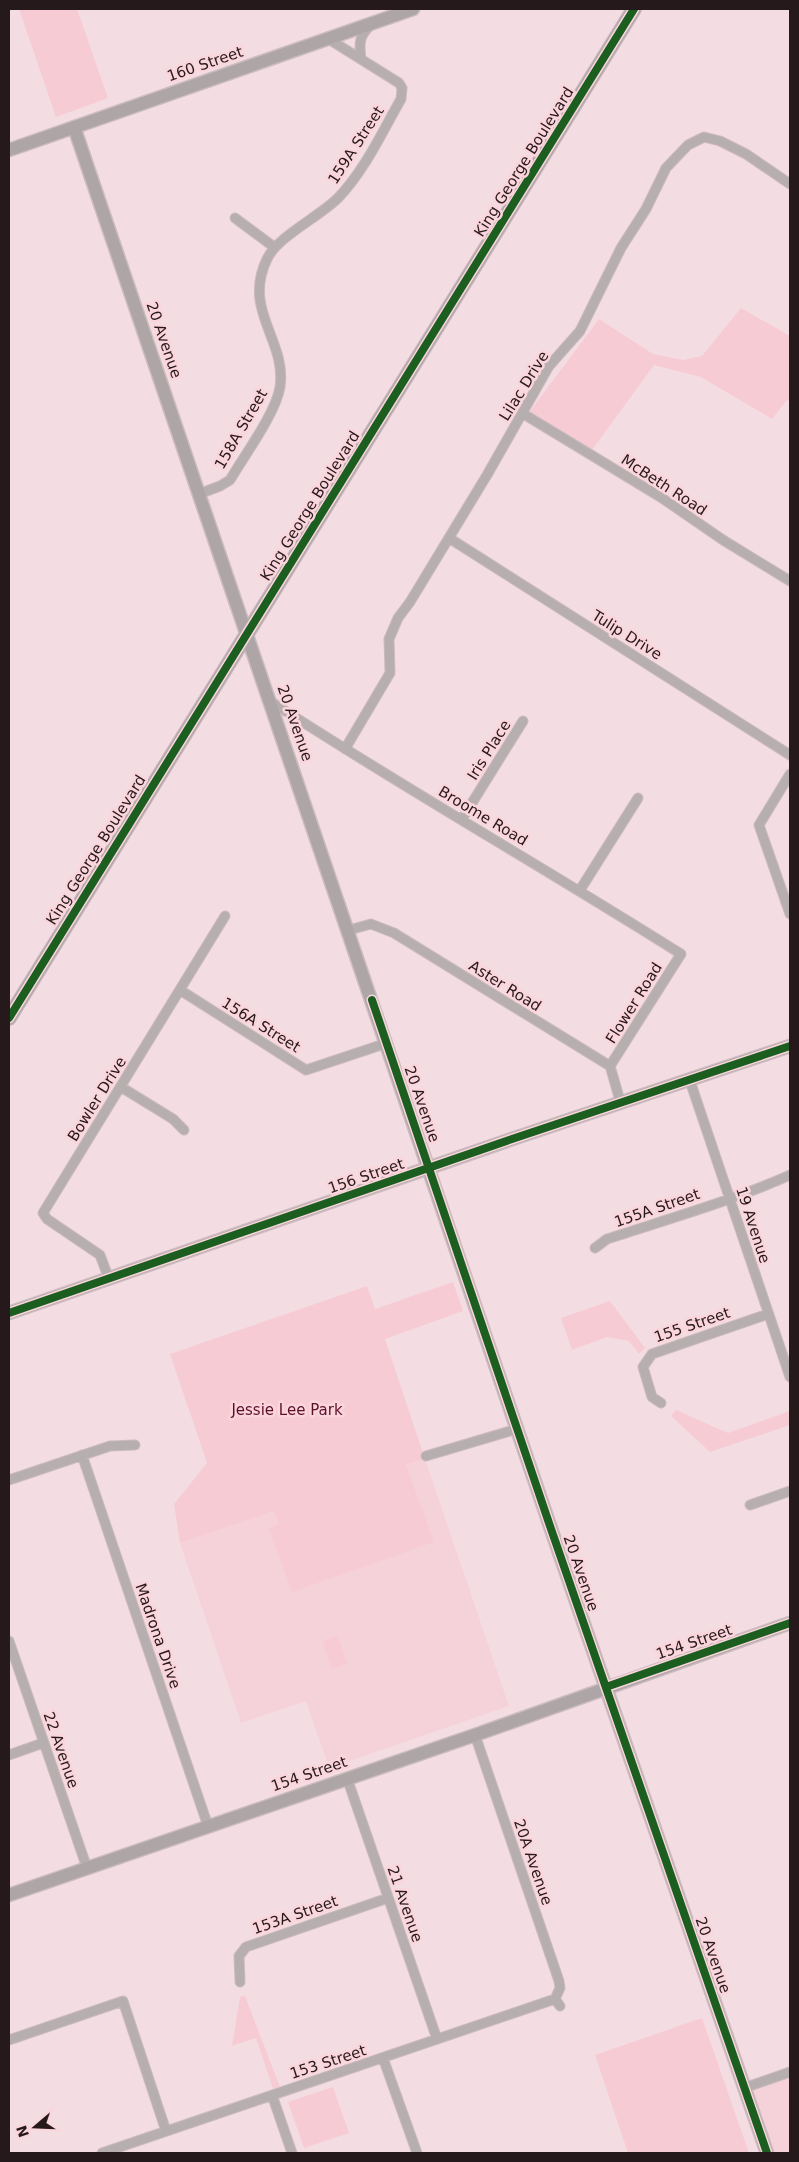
<svg xmlns="http://www.w3.org/2000/svg" width="799" height="2162" font-family="'DejaVu Sans',sans-serif">
<style>
.built{fill:#f5d2da}
.green{fill:#f7cbd4}
.lines{fill:none;stroke-linecap:round;stroke-linejoin:round}
.street-casing{stroke:#ccbbbf;stroke-width:11}
.secondary-casing{stroke:#ccbbbf;stroke-width:15}
.primary-casing{stroke:#ccbbbf;stroke-width:16}
.street{stroke:#b7aeb0;stroke-width:9}
.secondary{stroke:#aea5a6;stroke-width:12}
.primary{stroke:#b2a7aa;stroke-width:14}
.cycleway-casing{stroke:#fbd5dc;stroke-width:11}
.cycleway{stroke:#1b5e20;stroke-width:8}
.labels{text-anchor:middle;stroke-width:5;stroke-linejoin:round;paint-order:stroke}
.street-label{font-size:15px;fill:#26191c;stroke:#fbd5dc}
.park-label{font-size:15px;fill:#5c0f2b;stroke:#fbd5dc}
</style>
<rect width="100%" height="100%" fill="#f3dde2"/>
<path class="built" d="M425 1459 509 1706 329 1768 306 1701 241 1723 180 1543Z
M790 2077V2153H773L752 2091Z"/>
<path class="green" d="M19 9H77L108 98 56 117Z
M741 308 790 336V402L787 400 772 419 701 377 654 365 592 450 530 411 599 319 653 354 683 360 702 356Z
M453 1282 463 1311 385 1339 425 1459 406 1465 434 1542 292 1592 269 1528 279 1524 274 1511 180 1543 174 1504 207 1463 170 1354 367 1286 375 1309Z
M610 1301 645 1348 639 1354 629 1341 607 1337 572 1350 561 1318Z
M676 1410 728 1433 790 1411V1425L710 1452 671 1416Z
M338 1636 347 1664 332 1669 323 1641Z
M245 1996 280 2087 273 2089 256 2038 232 2046 240 1997Z
M702 2018 749 2153H628L595 2055Z
M333 2087 349 2133 304 2148 288 2102Z"/>
<g class="lines">
<g class="street-casing">
<path id="street" d="M361 59C359 44 359 36 370 26
M235 218 274 247
M522 413 662 498 723 540 790 581
M199 494 220 486 230 480C244 456 276 413 280 387 287 340 242 311 267 259 278 236 319 217 338 198 365 170 382 132 401 99L402 88 399 83 327 38
M449 538 790 755
M270 701C405 789 545 868 681 954L610 1066
M345 749 390 673 389 639 398 618 410 602 487 475 549 366 580 331 621 248 646 209 666 168 688 145 704 137 720 141 746 154 790 184
M790 774 759 825 790 914
M462 819 523 721
M580 890 638 798
M349 930 371 924 394 933 610 1066 621 1104
M180 990 306 1070 387 1043
M690 1081 790 1377
M121 1087 173 1119 184 1130
M595 1248 607 1239C668 1219 732 1201 790 1175
M109 1279 100 1255 47 1219 43 1213 225 916
M661 1403 652 1397 643 1367 652 1354 768 1314
M82 1455 208 1826
M426 1456 517 1429
M9 1480 110 1446 135 1445
M750 1505 790 1491
M9 1641 87 1868
M475 1735 559 1981 560 1988 555 1999
M9 1755 43 1743
M347 1778 437 2039
M240 1982 239 1956 246 1947 388 1898
M9 2040 123 2001 166 2131
M383 2058 417 2153
M744 2088 790 2072
M272 2095 292 2153
M102 2153 555 1999 560 2006"/>
</g>
<g class="secondary-casing">
<path id="secondary" d="M74 127 550 1526 767 2153
M9 150 413 9
M9 1313 512 1139 790 1046
M9 1895 475 1735 790 1623"/>
</g>
<g class="primary-casing">
<path id="primary" d="M9 1018 634 9"/>
</g>
<use href="#street" class="street"/>
<use href="#secondary" class="secondary"/>
<use href="#primary" class="primary"/>
<g class="cycleway-casing">
<path id="cycleway" d="M372 1000 550 1526 767 2153
M9 1018 634 9
M9 1313 512 1139 790 1046
M606 1687 790 1623"/>
</g>
<use href="#cycleway" class="cycleway"/>
</g>
<g class="labels">
<g class="street-label">
<text transform="translate(205 64) rotate(-19)" y="5">160 Street</text>
<text transform="translate(356 145) rotate(-57)" y="5">159A Street</text>
<text transform="translate(524 162) rotate(-58)" y="5">King George Boulevard</text>
<text transform="translate(164 340) rotate(71)" y="5">20 Avenue</text>
<text transform="translate(524 386) rotate(-58)" y="5">Lilac Drive</text>
<text transform="translate(241 429) rotate(-60)" y="5">158A Street</text>
<text transform="translate(664 485) rotate(33)" y="5">McBeth Road</text>
<text transform="translate(310 506) rotate(-58)" y="5">King George Boulevard</text>
<text transform="translate(627 635) rotate(32)" y="5">Tulip Drive</text>
<text transform="translate(295 723) rotate(71)" y="5">20 Avenue</text>
<text transform="translate(489 750) rotate(-58)" y="5">Iris Place</text>
<text transform="translate(483 816) rotate(31)" y="5">Broome Road</text>
<text transform="translate(96 850) rotate(-58)" y="5">King George Boulevard</text>
<text transform="translate(505 986) rotate(32)" y="5">Aster Road</text>
<text transform="translate(634 1003) rotate(-58)" y="5">Flower Road</text>
<text transform="translate(261 1025) rotate(32)" y="5">156A Street</text>
<text transform="translate(97 1099) rotate(-58)" y="5">Bowler Drive</text>
<text transform="translate(422 1104) rotate(71)" y="5">20 Avenue</text>
<text transform="translate(366 1176) rotate(-19)" y="5">156 Street</text>
<text transform="translate(657 1208) rotate(-19)" y="5">155A Street</text>
<text transform="translate(753 1225) rotate(72)" y="5">19 Avenue</text>
<text transform="translate(692 1325) rotate(-19)" y="5">155 Street</text>
<text transform="translate(581 1573) rotate(71)" y="5">20 Avenue</text>
<text transform="translate(158 1636) rotate(71)" y="5">Madrona Drive</text>
<text transform="translate(694 1642) rotate(-19)" y="5">154 Street</text>
<text transform="translate(61 1750) rotate(71)" y="5">22 Avenue</text>
<text transform="translate(309 1774) rotate(-19)" y="5">154 Street</text>
<text transform="translate(533 1862) rotate(71)" y="5">20A Avenue</text>
<text transform="translate(405 1904) rotate(71)" y="5">21 Avenue</text>
<text transform="translate(295 1915) rotate(-19)" y="5">153A Street</text>
<text transform="translate(713 1955) rotate(71)" y="5">20 Avenue</text>
<text transform="translate(328 2062) rotate(-18)" y="5">153 Street</text>
</g>
<g class="park-label">
<text x="287" y="1415">Jessie Lee Park</text>
</g>
</g>
<rect width="799" height="2162" fill="none" stroke="#26191c" stroke-width="20"/>
<g transform="translate(35 2127) rotate(251)" stroke="#fbd5dc" stroke-width="4" paint-order="stroke">
<path d="M0-4L9 19L0 12L-9 19Z" fill="#26191c"/>
<text y="-8" font-size="14" font-weight="bold" text-anchor="middle" fill="#26191c">N</text>
</g>
</svg>
